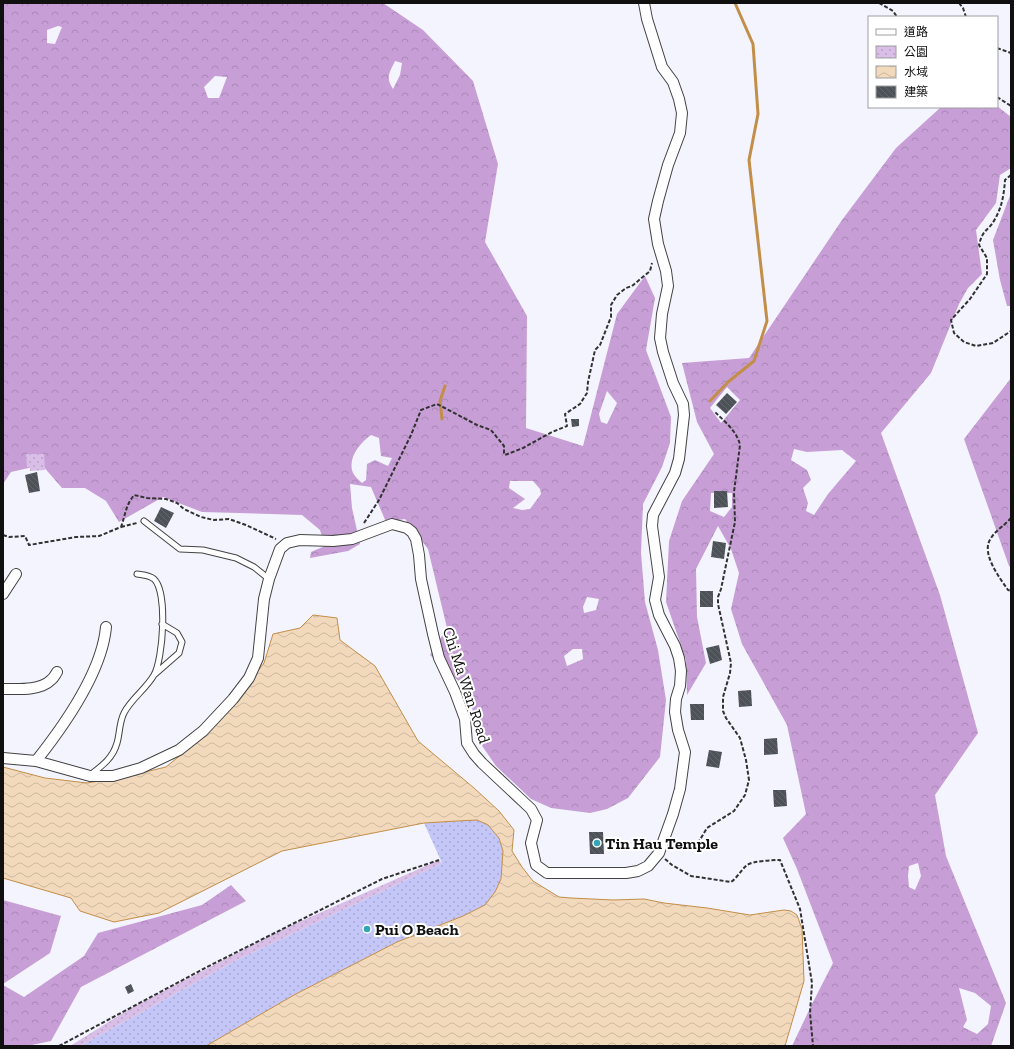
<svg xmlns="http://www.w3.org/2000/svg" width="1014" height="1049" font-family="'Zilla Slab','Noto Sans TC',serif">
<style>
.forest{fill:url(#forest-crowns);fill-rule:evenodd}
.sand{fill:url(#sand-dots)}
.park{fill:url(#park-dots)}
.water{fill:url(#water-waves);stroke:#c38e48}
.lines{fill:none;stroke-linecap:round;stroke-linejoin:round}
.stream{stroke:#c38e48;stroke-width:3}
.building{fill:url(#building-back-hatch)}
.service-casing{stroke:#434343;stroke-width:7}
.minor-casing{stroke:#434343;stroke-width:12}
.path{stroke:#323232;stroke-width:2;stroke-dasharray:4 2;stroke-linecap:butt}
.service{stroke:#fff;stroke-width:5}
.minor{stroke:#fff;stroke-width:10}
.poi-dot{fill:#32a5b6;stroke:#fff;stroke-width:1.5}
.labels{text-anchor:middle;stroke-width:4;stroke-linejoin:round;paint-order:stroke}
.street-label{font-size:16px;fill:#101010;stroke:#fff}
.poi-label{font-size:16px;font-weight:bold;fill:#101010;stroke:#fff;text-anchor:start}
</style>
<defs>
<pattern id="forest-crowns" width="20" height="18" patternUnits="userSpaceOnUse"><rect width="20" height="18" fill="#c79fd6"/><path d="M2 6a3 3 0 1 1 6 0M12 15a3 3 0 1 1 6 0" fill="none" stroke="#aa88b7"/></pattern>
<pattern id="sand-dots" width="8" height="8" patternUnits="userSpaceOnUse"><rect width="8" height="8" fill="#c3c6f6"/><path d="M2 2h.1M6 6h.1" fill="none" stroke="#a6a9d2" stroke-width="1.8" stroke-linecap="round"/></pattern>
<pattern id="park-dots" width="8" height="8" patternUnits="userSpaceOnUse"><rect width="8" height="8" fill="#d9bfe7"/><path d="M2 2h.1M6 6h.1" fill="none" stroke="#b9a3c5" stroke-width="1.8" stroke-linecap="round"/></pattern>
<pattern id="water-waves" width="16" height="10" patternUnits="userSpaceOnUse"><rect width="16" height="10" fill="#f2d9bc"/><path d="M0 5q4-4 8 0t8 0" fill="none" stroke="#ceb9a1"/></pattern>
<pattern id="building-back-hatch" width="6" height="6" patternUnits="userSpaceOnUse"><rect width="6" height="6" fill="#4d5258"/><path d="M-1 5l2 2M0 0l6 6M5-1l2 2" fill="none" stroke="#62666b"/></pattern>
</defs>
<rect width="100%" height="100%" fill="#f3f4fe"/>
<path class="forest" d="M3 3H39L40 4 42 3H383L423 30 473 81 498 164 485 242 527 316 526 428 583 446 617 314 645 276 655 298 646 350 671 417 670 443 662 467 643 504 641 553 645 602 658 650 666 700 660 757 628 798 607 809 590 813 551 808 531 799 496 766 476 737 470 691 430 655 447 628 428 549 405 519 386 522 371 487 350 484 352 508 360 544 348 551 310 558 311 552 325 546 320 530 302 515 202 512 163 497 119 522 106 501 85 488H62L42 465 11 472 3 484ZM58 26 62 27 55 44 47 43V30ZM395 61 402 63 400 75 393 89C385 77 390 72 395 61ZM215 76 227 77 219 98H208L204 87ZM607 391 617 403 607 424 601 422 599 414ZM371 435 379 438 381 456 392 458 388 466 375 460 367 464 366 480 362 483C359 480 355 477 353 473 347 458 360 443 371 435ZM510 481H533L540 489 541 494 530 509 522 510 513 508 525 499 509 488ZM587 597 599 599 596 610 584 613 583 607ZM573 649H582L583 659 567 666 564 656Z
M997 106 1011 117V168L1000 175 996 203 976 230 982 274 968 288 959 304 931 373 881 433 940 595 978 733 935 795 946 856 1006 1003 991 1046H792L812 1004 833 963 797 869 783 838 806 814 787 725 742 644 731 609 739 573 731 549 718 526 696 569 697 617 706 663 687 695 686 660 666 602 669 541 682 501 714 454 697 422 682 363 749 358 842 220 896 148 941 107H997ZM727 387 740 400 721 423 710 408ZM794 449 807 452 842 450 856 461 828 494 814 515 806 511 808 503 803 488 811 480 807 470 791 460ZM711 493H732V507L724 517 710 511ZM918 863 921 876 915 890 909 887 908 876 909 866ZM959 988 975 993 991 1006 988 1024 977 1034 963 1027 967 1020Z
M1011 193V306H1007L1000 280 993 240Z
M1011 378V567L1009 566 964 439Z
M231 885 246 901 81 987 51 1041 27 1046H3V985L24 997 84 956 98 933 202 905Z
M3 900 61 916 50 953 3 984Z"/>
<path class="sand" d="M477 820 488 825 499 838 503 851 501 879 495 892 485 905 463 916 397 942 294 995 206 1046H80L237 960 442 863 424 823Z"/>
<path class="park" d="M26 454H44L45 470 30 471V467H27Z
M439 860 442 863 237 960 80 1046H70L131 1008 281 930Z"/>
<path class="water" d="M313 615 337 618 340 640 375 666 418 741 474 788 499 811 514 830 512 851 522 867 533 881 559 897 571 898 613 900 644 899 664 903 707 908 750 915 784 910 791 911 797 915 802 929 804 981 785 1046H206L294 995 397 942 463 916 485 905 495 892 501 879 503 851 499 838 488 825 477 820 457 821 424 823 282 851 159 913 114 922 80 911 71 898 3 878V767L45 778 87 783 128 776 166 767 205 735 239 695 264 663 273 634 300 628Z"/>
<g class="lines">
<path class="stream" d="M710 401 728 382 754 361 767 321 749 160 758 114 753 44 735 3
M442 419 440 401 445 386"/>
</g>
<path class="building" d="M727 393 737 402 726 414 716 405Z
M571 419H579V426L572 427Z
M37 472 40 491 29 493 25 475Z
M714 491H727L728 507 714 508Z
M161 507 174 513 166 528 154 521Z
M713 541 726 543 724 559 711 557Z
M700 591H713V607H700Z
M719 645 722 660 710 664 706 648Z
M751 690 752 706 739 707 738 691Z
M690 704H704V720H691Z
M777 738 778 754 764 755V739Z
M709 750 722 752 719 768 706 766Z
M773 790H786L787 806 774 807Z
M589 832H603L604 854H590Z
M131 984 134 991 128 994 125 987Z"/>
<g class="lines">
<g class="service-casing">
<path id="service" d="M144 521 180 549 203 550 236 558 254 567 269 579
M155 674 179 653 182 642 177 633 162 624
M90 775C102 766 113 758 117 743 120 733 119 723 124 713 131 699 146 689 154 675 163 659 168 592 154 579 149 575 143 575 137 574"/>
</g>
<g class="minor-casing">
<path id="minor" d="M3 594 16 574
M3 689C17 689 40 691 51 680 54 678 55 675 57 672
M3 758 36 761 90 776H113L141 768 179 750 203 731 233 699 249 678 258 658 264 599 269 579 280 549 287 543 300 540 333 541 352 539 392 524 407 528 412 532 416 539 419 555 421 579 433 634 439 658 455 692 465 719 467 743 474 754 482 763 531 809 537 820 531 843 536 865 547 873H626L638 871 648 866 659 853 673 814 680 789 685 752 678 730 675 712 676 699 680 686 681 671 679 658 675 646 659 615 655 600 659 577 652 526 653 515 675 473 679 459 684 415 683 404 673 383 663 352 660 338 662 314 668 286 666 271 658 244 654 219 658 201 668 165 680 133 682 113 679 99 673 82 662 67 647 19 644 3
M36 761C63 727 102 672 106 627"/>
</g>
<path class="path" d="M850 3H865
M879 3 893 11 897 17
M959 3 963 8 966 17
M997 48 1011 53
M997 97 1011 106
M1011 175 1005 180C1004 194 1002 207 995 219 988 232 983 228 979 245L987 258V274L970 299 951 320 954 333 964 342 976 346 993 343 1011 331
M1011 518C1005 525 996 530 991 538 980 553 1000 578 1008 590L1011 591
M364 523 379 500 411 435 421 410 437 404 441 406 477 425 491 430 504 446V453L505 455 523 448 552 432 567 426 565 414 580 404 587 393 588 382 595 350 600 345 611 317V305L617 295 626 288 632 286 650 271 652 263
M121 527 137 523
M3 535 9 537 25 536 29 545 76 537 99 536 121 527C126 513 125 507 134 495L147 498 166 499 177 503 184 509 201 517 214 520 229 519 246 525 276 539
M696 849 698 843 707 828 734 811 745 795 749 780 746 760 740 738 726 718 723 711V697L730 673 731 663 718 604V597L721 589 735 522 734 492 740 445C737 431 724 421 715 412
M665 859 672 865 691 876 731 882C738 877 741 870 747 865 753 861 772 860 780 860L800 909 812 983 810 1013 813 1046
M59 1046 207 967 382 879 439 860"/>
<use href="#service" class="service"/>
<use href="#minor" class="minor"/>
</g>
<g class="poi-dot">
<circle cx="597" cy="843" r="4"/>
<circle cx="367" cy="929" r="4"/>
</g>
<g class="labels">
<g class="street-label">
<text transform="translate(467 685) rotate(72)" y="6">Chi Ma Wan Road</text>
</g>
<g class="poi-label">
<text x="605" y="849">Tin Hau Temple</text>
<text x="375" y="935">Pui O Beach</text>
</g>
</g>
<rect width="1014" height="1049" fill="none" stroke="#101010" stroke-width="8"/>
<rect x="868" y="16" width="130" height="92" fill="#ffffff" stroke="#9f9f9f"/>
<rect x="876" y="29" width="20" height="6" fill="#ffffff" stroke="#9f9f9f"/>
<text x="904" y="36" font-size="12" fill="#101010">道路</text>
<rect x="876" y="46" width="20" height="12" fill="url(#park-dots)" stroke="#9f9f9f"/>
<text x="904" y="56" font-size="12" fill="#101010">公園</text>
<rect x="876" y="66" width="20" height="12" fill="url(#water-waves)" stroke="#9f9f9f"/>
<text x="904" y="76" font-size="12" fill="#101010">水域</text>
<rect x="876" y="86" width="20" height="12" fill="url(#building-back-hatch)" stroke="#9f9f9f"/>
<text x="904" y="96" font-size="12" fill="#101010">建築</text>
</svg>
